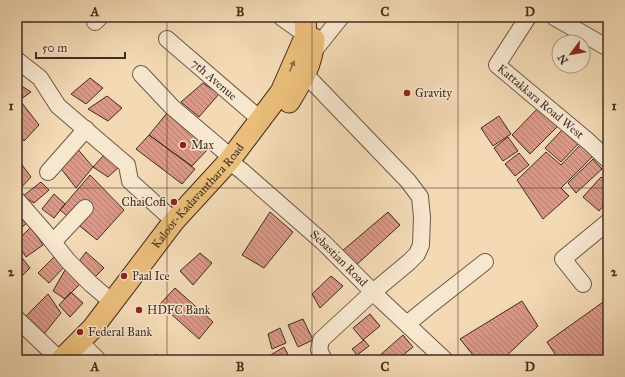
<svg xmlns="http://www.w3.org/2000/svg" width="625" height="377" font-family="'IM FELL Great Primer',serif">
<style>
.building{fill:url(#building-back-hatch);stroke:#412d23}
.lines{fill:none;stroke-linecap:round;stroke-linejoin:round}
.minor-casing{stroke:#6e5848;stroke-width:18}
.major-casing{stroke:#412d23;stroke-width:23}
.minor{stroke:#f7e7cf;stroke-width:16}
.major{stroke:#eabd7a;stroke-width:21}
.oneway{fill:#8d6e4a}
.grid{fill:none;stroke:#412d23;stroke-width:1;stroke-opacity:0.55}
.poi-dot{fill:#8f2418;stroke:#f7e7cf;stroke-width:1.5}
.labels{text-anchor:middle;stroke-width:3;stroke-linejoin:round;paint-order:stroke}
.street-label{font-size:12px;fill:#412d23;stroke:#f7e7cf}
.poi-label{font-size:12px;fill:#412d23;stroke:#f7e7cf;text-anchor:start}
.neatline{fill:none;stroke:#412d23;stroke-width:1.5}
.grid-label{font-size:13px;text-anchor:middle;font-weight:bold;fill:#412d23}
</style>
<defs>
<pattern id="building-back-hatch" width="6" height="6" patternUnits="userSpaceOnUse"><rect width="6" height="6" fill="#dc9786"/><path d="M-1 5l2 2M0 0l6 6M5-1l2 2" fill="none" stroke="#b47c6d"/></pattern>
</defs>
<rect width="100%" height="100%" fill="#f3dab5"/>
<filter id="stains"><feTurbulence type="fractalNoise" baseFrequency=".005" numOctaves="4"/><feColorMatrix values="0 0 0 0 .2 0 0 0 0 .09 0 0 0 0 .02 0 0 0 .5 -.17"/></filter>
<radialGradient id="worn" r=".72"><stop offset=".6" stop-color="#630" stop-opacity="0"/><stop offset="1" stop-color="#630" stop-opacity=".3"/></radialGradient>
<path class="building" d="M90 78 103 88 86 104 71 94Z
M17 83 31 92 17 102Z
M203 83 219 94 199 117 181 102Z
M107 96 122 108 108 121 88 109Z
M22 103 39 125 24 141 17 131V110Z
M172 107 209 148 192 166 149 135Z
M539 107 559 125 530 154 512 135Z
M499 116 511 134 493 146 481 128Z
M563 129 580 142 561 162 545 148Z
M149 135 195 169 182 184 136 149Z
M508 137 518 151 503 161 494 148Z
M608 138V150L602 143Z
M581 144 593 156 561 188 569 196 543 219 517 180 546 152 561 165Z
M75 146 93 167 76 188 59 166Z
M519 153 529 165 515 176 505 164Z
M104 155 120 166 108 177 93 167Z
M17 158 31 177 18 191 17 190Z
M593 159 602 169 576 193 568 183Z
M90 175 124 210 97 240 60 210Z
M601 177 608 183V201L599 211 583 197Z
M41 182 49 190 34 203 23 196Z
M54 194 65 204 54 218 42 209Z
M17 212 27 223 17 231Z
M270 212 293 232 264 268 242 255Z
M388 212 400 225 354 267 341 252Z
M31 227 43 245 26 257 17 243V241Z
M86 252 104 268 95 277 77 264Z
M200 253 212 263 193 285 180 271Z
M19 254 30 268 21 277 17 272V256Z
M55 256 65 266 49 283 38 273Z
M65 270 83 281 65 299 53 291Z
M331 276 343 286 320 308 312 294Z
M175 288 213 322 199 339 160 304Z
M71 292 83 303 70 317 59 305Z
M48 294 61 313 44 334 25 317Z
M606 300 608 302V360H559L547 342Z
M522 301 538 326 502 360H477L460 339Z
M370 314 380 326 363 340 353 328Z
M303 319 313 340 298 347 288 325Z
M280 328 286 343 272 349 268 334Z
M403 335 413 347 397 360H382L379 356Z
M364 340 369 346 357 355 352 349Z
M284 347 290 358 286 360H272L269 356Z
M156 354 162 360H151Z"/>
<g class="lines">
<g class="minor-casing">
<g id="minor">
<path d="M281 17 306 35"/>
<path id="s1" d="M528 17 497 65 589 142 608 160"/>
<path d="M554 17 608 48"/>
<path d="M95 22 100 17"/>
<path id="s2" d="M167 39 261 120"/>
<path d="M313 52 341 17"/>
<path d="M17 60 40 78 58 106 127 165 130 181 174 221"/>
<path d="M141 74 172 107 232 158"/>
<path d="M305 74 408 181 420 197 422 217 421 245 417 254 409 262 373 292 321 340 319 350 324 360"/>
<path id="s3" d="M229 161 242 171 324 243 381 300 445 360"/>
<path d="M48 172 86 129"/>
<path d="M17 200 44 231 68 261 91 284 112 302"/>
<path d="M53 242 85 208"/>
<path d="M583 284 563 259 608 222"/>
<path d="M17 319 60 360"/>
<path d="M407 324 429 306 485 262"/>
<path d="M87 349 98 360"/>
</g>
</g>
<g class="major-casing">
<g id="major">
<path d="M289 102C302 81 312 65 314 39"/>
<path id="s4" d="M61 360 92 329 174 221 229 161 281 92 306 35 305 17"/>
</g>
</g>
<use href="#minor" class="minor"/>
<use href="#major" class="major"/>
</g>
<defs><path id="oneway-solid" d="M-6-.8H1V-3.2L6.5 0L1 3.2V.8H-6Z"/></defs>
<use class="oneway" href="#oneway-solid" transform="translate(292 66) rotate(-67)"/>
<path class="grid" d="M167 17V360M312 17V360M458 17V360M17 188H608"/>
<g class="poi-dot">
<circle cx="407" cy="93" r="4"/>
<circle cx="183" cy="145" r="4"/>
<circle cx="174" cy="202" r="4"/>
<circle cx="124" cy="276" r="4"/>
<circle cx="139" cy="310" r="4"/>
<circle cx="80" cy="332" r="4"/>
</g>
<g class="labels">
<g class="street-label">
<text dy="4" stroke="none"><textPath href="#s2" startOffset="62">7th Avenue</textPath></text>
<text dy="4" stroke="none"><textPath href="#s1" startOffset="114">Kattakkara Road West</textPath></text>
<text dy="4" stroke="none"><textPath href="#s4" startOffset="214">Kaloor-Kadavanthara Road</textPath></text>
<text dy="4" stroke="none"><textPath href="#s3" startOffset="147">Sebastian Road</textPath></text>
</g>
<g class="poi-label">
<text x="415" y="97">Gravity</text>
<text x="191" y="149">Max</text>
<text x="166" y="206" text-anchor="end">ChaiCofi</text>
<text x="132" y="280">Paal Ice</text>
<text x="147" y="314">HDFC Bank</text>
<text x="88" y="336">Federal Bank</text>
</g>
</g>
<rect width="625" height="377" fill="none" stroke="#f3dab5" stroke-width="44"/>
<g transform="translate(571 54) rotate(238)"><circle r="19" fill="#f7e7cf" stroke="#ae9d8a"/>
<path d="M0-3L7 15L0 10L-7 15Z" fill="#8f2418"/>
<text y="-6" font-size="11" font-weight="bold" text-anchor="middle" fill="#412d23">N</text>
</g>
<path d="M36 52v6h89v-6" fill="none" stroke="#412d23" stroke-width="2"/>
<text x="42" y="52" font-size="12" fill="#412d23" stroke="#f7e7cf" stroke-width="3" paint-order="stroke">50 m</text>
<rect x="22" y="22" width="581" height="333" class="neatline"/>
<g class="grid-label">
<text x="95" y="16">A</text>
<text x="240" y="16">B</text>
<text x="385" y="16">C</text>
<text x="530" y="16">D</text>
<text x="11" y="110">1</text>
<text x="614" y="110">1</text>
<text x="11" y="276">2</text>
<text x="614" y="276">2</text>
<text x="95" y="371">A</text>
<text x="240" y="371">B</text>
<text x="385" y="371">C</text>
<text x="530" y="371">D</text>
</g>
<rect width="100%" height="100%" filter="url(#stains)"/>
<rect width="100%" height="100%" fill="url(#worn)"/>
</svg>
